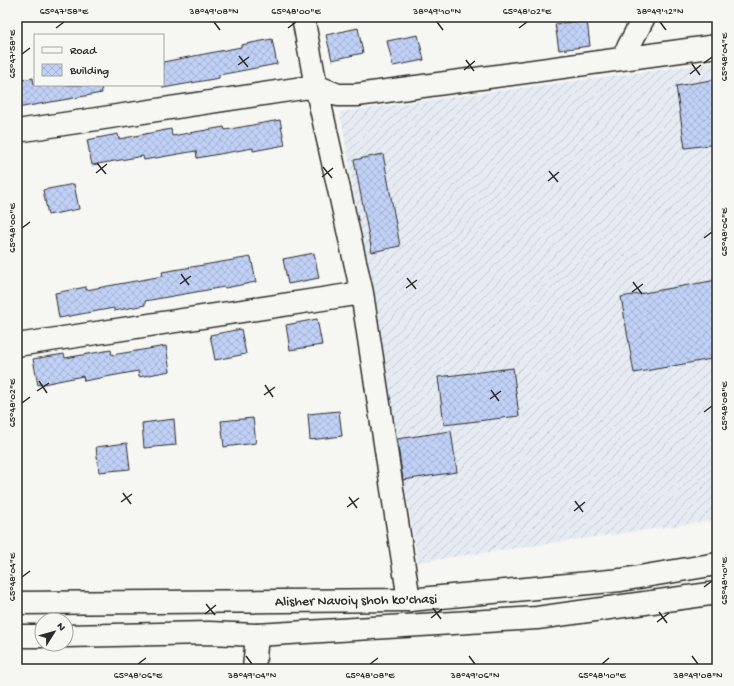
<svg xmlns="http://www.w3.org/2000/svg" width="734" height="686" font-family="'Gochi Hand',sans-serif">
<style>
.industrial{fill:url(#industrial-furrows)}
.building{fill:url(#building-cross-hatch);stroke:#2b2b2b}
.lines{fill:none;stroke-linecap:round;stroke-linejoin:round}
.minor-casing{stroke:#2b2b2b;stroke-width:25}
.major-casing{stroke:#2b2b2b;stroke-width:25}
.minor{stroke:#f6f6f2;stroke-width:22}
.major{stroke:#f6f6f2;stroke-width:22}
.ticks{fill:none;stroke:#2b2b2b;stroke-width:1.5}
.labels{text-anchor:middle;stroke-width:4;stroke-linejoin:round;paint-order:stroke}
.street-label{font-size:14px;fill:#2b2b2b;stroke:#f6f6f2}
.neatline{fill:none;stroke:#2b2b2b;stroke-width:1.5}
.ticks-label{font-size:10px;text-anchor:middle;fill:#2b2b2b}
</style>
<defs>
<pattern id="industrial-furrows" width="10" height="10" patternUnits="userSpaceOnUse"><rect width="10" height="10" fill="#e6ebf3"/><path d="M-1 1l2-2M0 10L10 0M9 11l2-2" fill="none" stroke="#c5cad0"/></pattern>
<pattern id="building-cross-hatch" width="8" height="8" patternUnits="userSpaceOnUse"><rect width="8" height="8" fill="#c0d0f6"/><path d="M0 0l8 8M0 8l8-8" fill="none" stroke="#a5b3d3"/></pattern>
</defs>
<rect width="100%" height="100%" fill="#f6f6f2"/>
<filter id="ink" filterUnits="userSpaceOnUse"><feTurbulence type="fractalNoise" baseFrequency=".025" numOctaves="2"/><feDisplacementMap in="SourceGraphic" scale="8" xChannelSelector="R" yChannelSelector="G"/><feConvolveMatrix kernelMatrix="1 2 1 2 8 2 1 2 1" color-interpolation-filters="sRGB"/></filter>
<g filter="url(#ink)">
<path class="industrial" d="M717 62V520L418 562 340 112Z"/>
<path class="building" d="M587 20 590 46 559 50 555 24Z
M358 28 363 53 332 60 326 35Z
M418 35 424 60 393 66 387 41Z
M272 39 277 64 219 75V78L163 88V62L241 47V45Z
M33 78 34 85H101L102 93 17 108V81Z
M717 79V144L685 148 676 86Z
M280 120 285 145 253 151V148L197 158 196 151 144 160 143 156 92 165 87 140 118 134 119 139 171 129 172 136 224 127 225 130Z
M383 154 400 246 372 252 354 160Z
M74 184 79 209 48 215 43 190Z
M314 253 319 278 288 284 283 259Z
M251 257 256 282 225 288 224 287 145 301V305L114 311V308L59 318 55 293 86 287V290L163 276 162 272Z
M717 280V358L634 373 621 297Z
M317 319 322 345 290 350 286 325Z
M241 329 246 354 215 360 210 335Z
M166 346 170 371 139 377 138 371 84 381 83 376 38 385 33 359 64 354 65 358 111 350 112 355Z
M513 368 519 416 444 425 438 377Z
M339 411 342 436 310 440 308 414Z
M253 418 256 443 224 447 221 421Z
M174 419 176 445 144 448 142 423Z
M451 431 457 472 403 480 397 439Z
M127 443 130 469 99 472 96 447Z"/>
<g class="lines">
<g class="minor-casing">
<path id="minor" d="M303 17 316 86 362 293 409 600
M622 59 644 17
M17 131 316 86 338 95H357L717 46
M17 345 362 293
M254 669 257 635"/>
</g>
<g class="major-casing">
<path id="major" d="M17 603 409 600 621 580 717 564
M17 636H42
M66 636 209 633 257 635 537 618 717 593"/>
</g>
<use href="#minor" class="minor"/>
<use href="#major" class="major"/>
</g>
</g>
<path class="ticks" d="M214 22 220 30M437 22 443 30M660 22 666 30M56 28 64 22M288 28 296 22M519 28 527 22M22 54 30 48M239 56 248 67M466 60 474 71M704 63 712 57M692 64 700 75M238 65 249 57M464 70 475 61M690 74 701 65M97 163 106 174M323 167 332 178M549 171 558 182M96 173 107 164M322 177 333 168M548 181 559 172M22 228 30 222M704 238 712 232M181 274 189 285M407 278 416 289M633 282 642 294M180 284 191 276M406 288 417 280M632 292 643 284M39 381 47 393M265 385 273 397M491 390 499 401M37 391 49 383M264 395 275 387M490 399 501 391M22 403 30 397M704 412 712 406M123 493 131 504M349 497 357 508M575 501 583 512M121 502 132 494M347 507 359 498M574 511 585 502M22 577 30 571M704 587 712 581M206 604 215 615M433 608 441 619M659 612 667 623M205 614 216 605M431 618 442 609M657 622 669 613M246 656 252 664M469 656 475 664M692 656 698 664M138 664 146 658M370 664 378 658M602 664 609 658"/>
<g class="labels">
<g class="street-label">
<text transform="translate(356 599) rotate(-1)" y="5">Alisher Navoiy shoh ko'chasi</text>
</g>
</g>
<rect width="734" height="686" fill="none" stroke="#f6f6f2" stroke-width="44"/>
<rect x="34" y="34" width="130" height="52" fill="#f6f6f2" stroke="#a5a5a2"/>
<rect x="42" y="47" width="20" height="6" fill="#f6f6f2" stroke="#a5a5a2"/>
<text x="70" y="54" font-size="12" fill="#2b2b2b">Road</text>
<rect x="42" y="64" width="20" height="12" fill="url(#building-cross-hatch)" stroke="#a5a5a2"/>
<text x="70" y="74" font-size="12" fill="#2b2b2b">Building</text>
<g transform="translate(54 632) rotate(53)"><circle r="19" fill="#f6f6f2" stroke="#a5a5a2"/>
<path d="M0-3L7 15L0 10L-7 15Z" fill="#2b2b2b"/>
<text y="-6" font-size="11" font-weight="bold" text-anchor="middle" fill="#2b2b2b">N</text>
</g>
<rect x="22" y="22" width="690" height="642" class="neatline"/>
<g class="ticks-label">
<text x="64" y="14">65°47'58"E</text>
<text x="214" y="14">38°49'08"N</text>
<text x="296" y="14">65°48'00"E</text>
<text x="437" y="14">38°49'10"N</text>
<text x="527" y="14">65°48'02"E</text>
<text x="660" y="14">38°49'12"N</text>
<text transform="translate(11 54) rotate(-90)" y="4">65°47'58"E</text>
<text transform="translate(723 57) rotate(-90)" y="4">65°48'04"E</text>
<text transform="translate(11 228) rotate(-90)" y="4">65°48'00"E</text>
<text transform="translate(723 232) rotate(-90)" y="4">65°48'06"E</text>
<text transform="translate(11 403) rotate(-90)" y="4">65°48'02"E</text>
<text transform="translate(723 406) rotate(-90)" y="4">65°48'08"E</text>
<text transform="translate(11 577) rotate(-90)" y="4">65°48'04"E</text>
<text transform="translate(723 581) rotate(-90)" y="4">65°48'10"E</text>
<text x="138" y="678">65°48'06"E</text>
<text x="252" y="678">38°49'04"N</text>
<text x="370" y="678">65°48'08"E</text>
<text x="475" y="678">38°49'06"N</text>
<text x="602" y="678">65°48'10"E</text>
<text x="698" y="678">38°49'08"N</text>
</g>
</svg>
